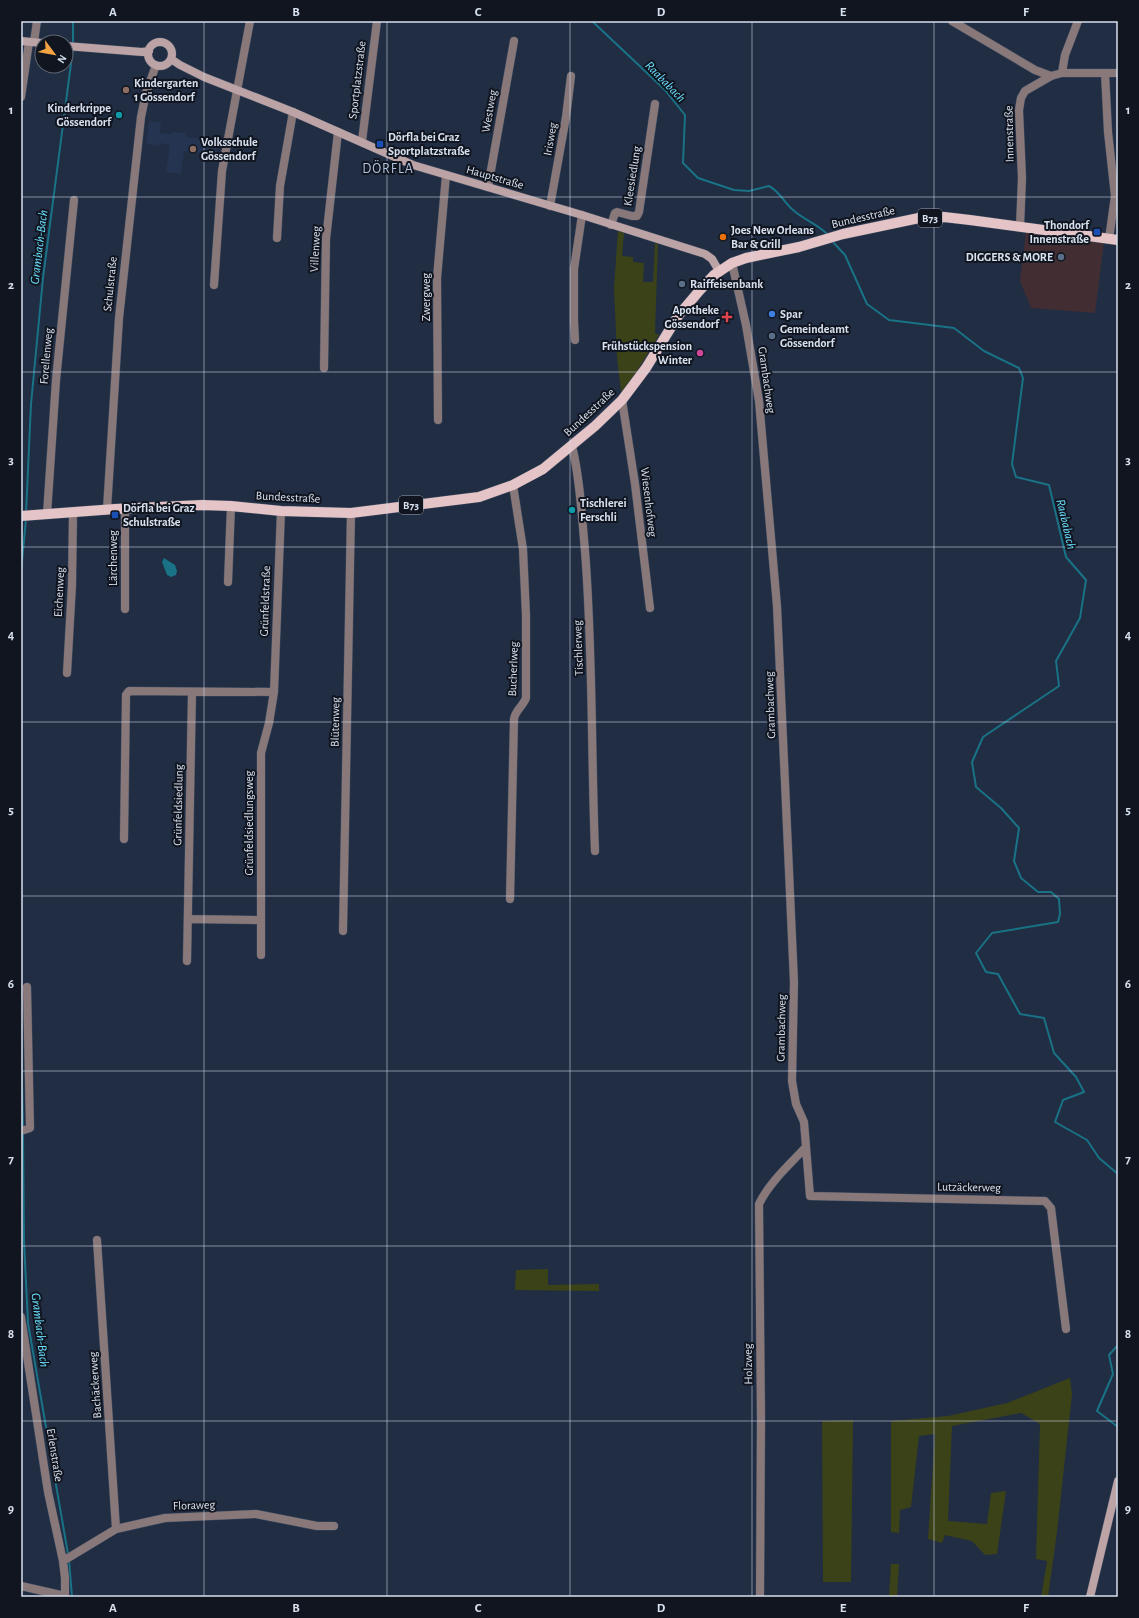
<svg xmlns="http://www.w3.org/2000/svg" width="1139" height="1618" font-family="'Alegreya Sans',sans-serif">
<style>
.commercial{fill:#422e32}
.built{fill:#253450}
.green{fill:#3c4217}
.water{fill:#197286}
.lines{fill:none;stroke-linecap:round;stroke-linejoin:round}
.stream{stroke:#197286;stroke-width:2}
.minor-casing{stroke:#3d4a5e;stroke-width:9}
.secondary-casing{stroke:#3d4a5e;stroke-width:9}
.primary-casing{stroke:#3d4a5e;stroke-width:11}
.minor{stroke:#88787a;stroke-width:8}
.secondary{stroke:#bca3a6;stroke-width:8}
.primary{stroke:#e4c4c7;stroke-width:10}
.grid{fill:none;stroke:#d7e0ee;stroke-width:1;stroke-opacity:0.55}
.education-dot{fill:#8d6e63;stroke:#10151f;stroke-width:1.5}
.culture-dot{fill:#0f9aa8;stroke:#10151f;stroke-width:1.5}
.transit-dot{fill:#1a4fb4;stroke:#10151f;stroke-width:1.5}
.food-dot{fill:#e8710a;stroke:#10151f;stroke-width:1.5}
.service-dot{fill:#5c6f8a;stroke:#10151f;stroke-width:1.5}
.shop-dot{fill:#3f7fe0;stroke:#10151f;stroke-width:1.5}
.health-dot{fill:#e0444e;stroke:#10151f;stroke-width:1.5}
.hotel-dot{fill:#d1479c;stroke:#10151f;stroke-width:1.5}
.labels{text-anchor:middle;stroke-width:4;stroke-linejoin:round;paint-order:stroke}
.shield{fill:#10151f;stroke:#9ba3b0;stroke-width:1}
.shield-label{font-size:11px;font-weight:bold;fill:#d7e0ee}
.street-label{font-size:12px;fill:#d7e0ee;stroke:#10151f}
.poi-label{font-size:12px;font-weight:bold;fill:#d7e0ee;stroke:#10151f;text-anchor:start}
.water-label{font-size:13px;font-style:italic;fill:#6ae0ff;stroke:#10151f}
.quarter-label{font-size:14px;letter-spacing:1px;fill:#b0c0dc;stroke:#10151f}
.neatline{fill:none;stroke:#d7e0ee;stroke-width:1.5}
.grid-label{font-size:13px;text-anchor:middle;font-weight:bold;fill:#d7e0ee}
</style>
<rect width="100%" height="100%" fill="#202d43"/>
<path class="commercial" d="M1026 231 1104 242 1095 313 1031 308 1020 281Z"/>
<path class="built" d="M149 121 161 122 160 133 172 134V132L186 133V137L218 140 216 155 184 151 181 174 166 172 170 145 159 143V146L146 144Z"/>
<path class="green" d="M618 231 624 233 622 256 633 257V262L644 263 643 282H653L655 243 658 244 655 333 659 335 634 376 621 392 617 357 614 287Z
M548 1269V1285L599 1284V1291L515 1290 516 1270Z
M1070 1378 1072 1394 1057 1532 1048 1597H1041L1047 1561 1036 1559 1040 1424 1021 1413 952 1426 948 1521 987 1524 991 1493 1006 1491 997 1554 985 1555 972 1541 945 1535 942 1543 928 1539 935 1434 919 1436 911 1507 900 1510 899 1533 891 1532V1421L948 1416 1007 1403Z
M853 1420 851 1582H823L822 1421Z
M891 1564H899L897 1597H889Z"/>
<path class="water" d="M164 558 175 565 177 571 176 575 171 577 167 575 162 562Z"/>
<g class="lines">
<path class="stream" d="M73 21V44
M592 21 665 90 685 115 683 163 698 178 734 190 749 191 769 186C780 192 784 202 793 210 804 220 818 224 827 234
M832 241 845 255 867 304 889 320 954 328 984 351 1019 368 1023 378 1012 464 1016 477 1049 485 1066 557 1086 580 1080 618 1056 661 1059 686 983 737 972 762 976 787 1001 808 1019 828 1014 861 1021 878 1038 892H1051L1059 899 1060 914 1058 922 992 933 976 953 986 972 998 974 1020 1014 1044 1018 1054 1053 1076 1077 1084 1092 1063 1100 1055 1122 1087 1140 1099 1158 1118 1174
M26 513 31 404 43 278 73 48
M21 572 26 519
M21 1039 23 1128
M23 1132 24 1241 28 1323 68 1554
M1118 1345 1109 1355 1113 1374 1097 1411 1118 1427
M69 1560 72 1597"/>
<g class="minor-casing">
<path id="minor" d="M952 21 1035 70 1051 76
M34 42 37 21
M1062 73 1065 55 1078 21
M1105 73 1108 132 1115 196 1109 239
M21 97 29 42
M362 141 377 21
M488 187 514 41
M550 206 566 117 571 76
M611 225 615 213 617 212 632 216H637L639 212 655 104
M1020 227 1022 178 1019 110 1021 98 1025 91 1051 76 1062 73H1118
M277 238 280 186 293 112
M732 263 746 325 759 401 777 606 794 982 792 1081 796 1104 804 1122 810 1196 1045 1201 1051 1208 1066 1329
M214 285 222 171 250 21
M575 340 574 321V269L582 215
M324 368 326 239 338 132
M622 400 635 484 650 608
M438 420 437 278 446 175
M572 446C580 478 582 518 585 551 593 651 591 751 595 851
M107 509 119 318 141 117 146 93 156 65
M47 514 56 380 74 200
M228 582 231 506
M125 609V508
M67 673 72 585 73 512
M124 839 126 695 129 691 274 692
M510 899 514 719C515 711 523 706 526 698V616L523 549 513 485
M189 919 260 920
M343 931 351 513
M261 955V753L269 723 274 692 281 511
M187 961 192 692
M21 1131 30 1128 27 987
M97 1240 116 1529
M21 1317 48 1492 63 1561 65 1578V1597
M63 1561 116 1529 165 1518 256 1514 317 1526H334
M21 1586 65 1596
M760 1597 761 1419 759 1204C769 1183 789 1165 805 1148"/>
</g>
<g class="secondary-casing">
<path id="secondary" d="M21 41 42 43
M148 54a12 12 0 1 1 24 0a12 12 0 1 1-24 0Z
M66 46 142 52 149 51
M171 59 180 65 204 77 293 112 413 165 582 215 705 254 712 259 719 271
M1090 1597 1118 1481"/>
</g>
<g class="primary-casing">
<path id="primary" d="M21 516 115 509 202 505 231 506 281 511 351 513 479 497 513 485 543 469 595 426 622 400 646 368 678 316 700 290 714 275 732 263 746 258 799 247 843 234 919 218 944 217 970 220 1118 240"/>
</g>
<use href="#minor" class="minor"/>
<use href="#secondary" class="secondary"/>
<use href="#primary" class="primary"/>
</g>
<path class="grid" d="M204 21V1597M387 21V1597M570 21V1597M752 21V1597M934 21V1597M21 197H1118M21 372H1118M21 547H1118M21 722H1118M21 896H1118M21 1071H1118M21 1246H1118M21 1421H1118"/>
<g class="education-dot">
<circle cx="126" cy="90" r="4"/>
<circle cx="193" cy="149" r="4"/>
</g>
<g class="culture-dot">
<circle cx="119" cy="115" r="4"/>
<circle cx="572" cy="510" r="4"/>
</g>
<g class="transit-dot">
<rect x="376" y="140" width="8" height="8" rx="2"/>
<rect x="1093" y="228" width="8" height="8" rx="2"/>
<rect x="111" y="511" width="8" height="8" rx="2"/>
</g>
<circle class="food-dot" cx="723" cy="237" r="4"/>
<g class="service-dot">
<circle cx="1061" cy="257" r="4"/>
<circle cx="682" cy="284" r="4"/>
<circle cx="772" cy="336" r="4"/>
</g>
<circle class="shop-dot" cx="772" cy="314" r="4"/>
<path class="health-dot" d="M725 311h4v4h4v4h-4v4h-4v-4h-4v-4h4z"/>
<circle class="hotel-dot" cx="700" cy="353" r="4"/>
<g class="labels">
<g class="shield">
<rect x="918" y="209" width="24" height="18" rx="3"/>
<rect x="399" y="496" width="24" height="18" rx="3"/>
</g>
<g class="shield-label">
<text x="930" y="222">B73</text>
<text x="411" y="509">B73</text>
</g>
<g class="street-label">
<text transform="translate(357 80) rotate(-83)" y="4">Sportplatzstraße</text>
<text transform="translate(489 111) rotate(-80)" y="4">Westweg</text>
<text transform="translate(1009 134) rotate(-91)" y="4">Innenstraße</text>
<text transform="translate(550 139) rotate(-80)" y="4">Irisweg</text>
<text transform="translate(632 176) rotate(-81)" y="4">Kleesiedlung</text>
<text transform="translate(495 177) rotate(16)" y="4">Hauptstraße</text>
<text transform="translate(863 217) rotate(-13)" y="4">Bundesstraße</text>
<text transform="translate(315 249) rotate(-87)" y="4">Villenweg</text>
<text transform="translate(110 284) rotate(-84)" y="4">Schulstraße</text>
<text transform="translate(426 297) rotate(-90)" y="4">Zwergweg</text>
<text transform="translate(46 356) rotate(-85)" y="4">Forellenweg</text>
<text transform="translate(767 380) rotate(82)" y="4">Grambachweg</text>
<text transform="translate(589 412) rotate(-43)" y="4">Bundesstraße</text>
<text transform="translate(288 497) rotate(3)" y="4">Bundesstraße</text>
<text transform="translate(649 502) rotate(83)" y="4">Wiesenhofweg</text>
<text transform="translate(113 558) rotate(-90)" y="4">Lärchenweg</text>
<text transform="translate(59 592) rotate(-87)" y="4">Eichenweg</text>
<text transform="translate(265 601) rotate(-88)" y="4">Grünfeldstraße</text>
<text transform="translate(578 648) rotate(-92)" y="4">Tischlerweg</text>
<text transform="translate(513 669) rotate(-88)" y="4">Bucherlweg</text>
<text transform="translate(770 705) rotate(-92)" y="4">Grambachweg</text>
<text transform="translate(335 722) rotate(-89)" y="4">Blütenweg</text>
<text transform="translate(178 805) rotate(-89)" y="4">Grünfeldsiedlung</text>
<text transform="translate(249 823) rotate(-90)" y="4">Grünfeldsiedlungsweg</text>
<text transform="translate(781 1028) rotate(-89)" y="4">Grambachweg</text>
<text transform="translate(969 1187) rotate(1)" y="4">Lutzäckerweg</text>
<text transform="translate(748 1364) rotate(-91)" y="4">Holzweg</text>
<text transform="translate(95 1385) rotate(-94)" y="4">Bachäckerweg</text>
<text transform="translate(55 1455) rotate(81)" y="4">Erlenstraße</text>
<text transform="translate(194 1505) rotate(-2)" y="4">Floraweg</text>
</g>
<g class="poi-label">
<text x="134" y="87">Kindergarten<tspan x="134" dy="14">1 Gössendorf</tspan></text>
<text x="111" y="112" text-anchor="end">Kinderkrippe<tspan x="111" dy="14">Gössendorf</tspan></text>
<text x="388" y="141">Dörfla bei Graz<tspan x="388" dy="14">Sportplatzstraße</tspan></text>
<text x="201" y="146">Volksschule<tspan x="201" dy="14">Gössendorf</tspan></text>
<text x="1089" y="229" text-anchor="end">Thondorf<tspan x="1089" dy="14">Innenstraße</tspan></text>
<text x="731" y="234">Joes New Orleans<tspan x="731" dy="14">Bar &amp; Grill</tspan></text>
<text x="1053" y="261" text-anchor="end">DIGGERS &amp; MORE</text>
<text x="690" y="288">Raiffeisenbank</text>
<text x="719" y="314" text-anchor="end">Apotheke<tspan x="719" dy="14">Gössendorf</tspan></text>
<text x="780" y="318">Spar</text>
<text x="780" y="333">Gemeindeamt<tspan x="780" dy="14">Gössendorf</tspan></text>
<text x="692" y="350" text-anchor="end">Frühstückspension<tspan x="692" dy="14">Winter</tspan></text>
<text x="580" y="507">Tischlerei<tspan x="580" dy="14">Ferschli</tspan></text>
<text x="123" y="512">Dörfla bei Graz<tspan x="123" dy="14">Schulstraße</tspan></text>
</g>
<g class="water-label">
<text transform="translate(666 81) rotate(46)" y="5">Raababach</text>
<text transform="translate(38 247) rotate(-83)" y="5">Grambach-Bach</text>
<text transform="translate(1067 524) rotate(77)" y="5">Raababach</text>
<text transform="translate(41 1330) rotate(83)" y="5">Grambach-Bach</text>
</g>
<g class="quarter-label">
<text x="388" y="173">DÖRFLA</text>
</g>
</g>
<rect width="1139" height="1618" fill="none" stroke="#10151f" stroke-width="44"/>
<g transform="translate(54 54) rotate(122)"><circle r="19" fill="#10151f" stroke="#606672"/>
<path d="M0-3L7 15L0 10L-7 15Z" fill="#f4a344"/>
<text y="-6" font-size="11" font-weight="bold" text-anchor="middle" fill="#d7e0ee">N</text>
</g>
<rect x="22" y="22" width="1095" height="1574" class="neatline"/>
<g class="grid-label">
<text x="113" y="16">A</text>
<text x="296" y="16">B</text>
<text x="478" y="16">C</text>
<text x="661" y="16">D</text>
<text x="843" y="16">E</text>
<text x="1026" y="16">F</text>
<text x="11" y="114">1</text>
<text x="1128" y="114">1</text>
<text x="11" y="289">2</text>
<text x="1128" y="289">2</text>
<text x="11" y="464">3</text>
<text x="1128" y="464">3</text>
<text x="11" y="639">4</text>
<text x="1128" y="639">4</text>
<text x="11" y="814">5</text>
<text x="1128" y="814">5</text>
<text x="11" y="988">6</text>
<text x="1128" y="988">6</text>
<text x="11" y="1163">7</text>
<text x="1128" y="1163">7</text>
<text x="11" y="1338">8</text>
<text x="1128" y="1338">8</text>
<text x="11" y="1513">9</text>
<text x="1128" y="1513">9</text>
<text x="113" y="1612">A</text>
<text x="296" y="1612">B</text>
<text x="478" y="1612">C</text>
<text x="661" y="1612">D</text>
<text x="843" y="1612">E</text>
<text x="1026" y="1612">F</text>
</g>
</svg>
